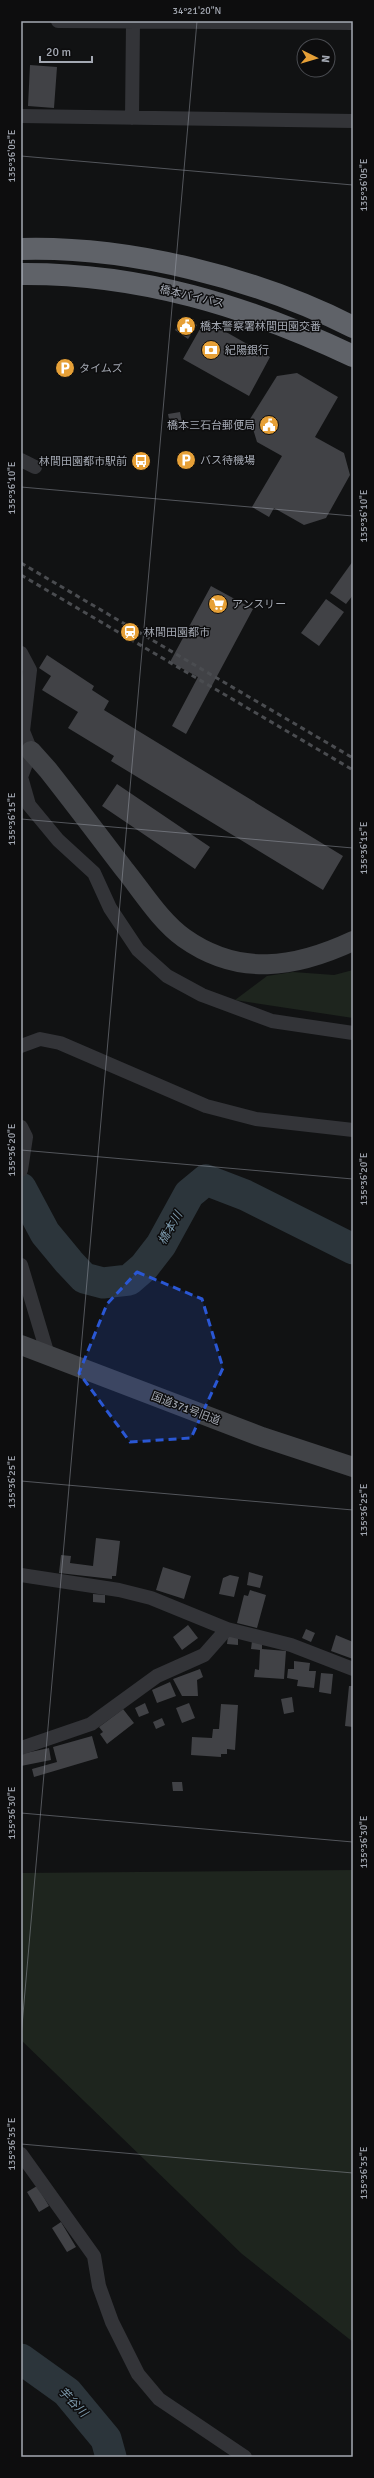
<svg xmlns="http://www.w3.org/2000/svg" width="374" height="2478" font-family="Signika,'Noto Sans JP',sans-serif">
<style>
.green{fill:#1e251e}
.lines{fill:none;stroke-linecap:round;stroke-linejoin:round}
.river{stroke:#2c353b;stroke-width:31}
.building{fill:#414246}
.street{stroke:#333438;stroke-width:14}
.secondary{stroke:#414347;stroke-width:20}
.highway{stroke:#5f6268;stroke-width:22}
.rail{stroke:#4a4c50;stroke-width:3;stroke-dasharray:5 4;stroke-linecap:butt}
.marked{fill:#2a57d4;fill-opacity:0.2;stroke:#2a57d4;stroke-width:3;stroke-dasharray:8 5;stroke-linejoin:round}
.ticks{fill:none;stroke:#a4a9b3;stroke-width:1;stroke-opacity:0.45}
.labels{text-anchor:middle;stroke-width:3;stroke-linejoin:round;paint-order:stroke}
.street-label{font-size:11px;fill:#a4a9b3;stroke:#0d0d0e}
.poi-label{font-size:11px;fill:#a4a9b3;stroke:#0d0d0e;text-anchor:start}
.water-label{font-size:12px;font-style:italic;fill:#7c99ac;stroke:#0d0d0e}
.neatline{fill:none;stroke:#a4a9b3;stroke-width:1.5}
.ticks-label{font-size:10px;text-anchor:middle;fill:#a4a9b3}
</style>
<rect width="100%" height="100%" fill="#111213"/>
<path class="green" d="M353 970V1018L235 1000 267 976 293 972 334 975Z
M353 1870V2342L242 2254 21 2040V1873Z"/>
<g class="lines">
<path class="river" d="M21 1188 45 1233 69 1262 84 1278 103 1283 129 1280 144 1267 161 1245 189 1194 206 1180 245 1195 353 1249
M21 2359 67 2392 106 2439 111 2457"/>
</g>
<path class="building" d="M30 65 57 67 54 108 28 106Z
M184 316 197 325 188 339 175 330Z
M205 320 270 357 249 396 183 359Z
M297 373 338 397 315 437 344 453 350 475 326 518 304 525 274 508 269 517 252 507 282 456 257 442 250 419 277 376Z
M180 412 182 422 170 424 168 414Z
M353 561V595L346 604 330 593Z
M211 586 253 609 186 734 172 726 198 677 170 662Z
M326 599 344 612 319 646 301 633Z
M47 655 94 686 92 690 109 701 104 710 343 856 323 890 111 761 114 756 68 728 78 712 42 690 51 676 39 668Z
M117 784 210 847 195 869 102 806Z
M96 1538 120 1541 116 1576H112V1579L59 1573 61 1555 71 1556 70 1563 93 1566Z
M163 1567 191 1576 184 1599 156 1590Z
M249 1572 263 1576 260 1588 247 1585Z
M230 1575 239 1577 234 1597 219 1594 223 1578Z
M250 1590 266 1595 257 1628 237 1623 244 1595 248 1596Z
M93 1594 105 1595V1603L93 1602Z
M188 1625 198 1638 182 1650 173 1637Z
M306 1629 315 1633 311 1642 302 1638Z
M336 1635 353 1642V1659L331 1651Z
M228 1636 238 1637V1645L227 1644Z
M252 1641 262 1642V1649L286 1651 284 1679 254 1677 255 1669 259 1670 260 1650 251 1649Z
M294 1661 310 1663 309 1671H316L314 1688 297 1686 298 1680 287 1678 288 1669H294Z
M200 1669 203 1677 197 1680 198 1696H182L173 1679Z
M321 1673 333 1674 331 1694 319 1692Z
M170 1682 176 1696 157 1703 152 1690Z
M349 1686H353V1727L345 1726Z
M292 1697 294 1712 284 1714 281 1699Z
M145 1703 149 1713 139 1717 135 1708Z
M189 1703 195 1718 182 1723 176 1708Z
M221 1704 238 1705 235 1750 227 1749V1754H221V1757L191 1755 192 1737 212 1738 213 1729H219Z
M123 1709 134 1723 107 1744 100 1734 103 1732 99 1727Z
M162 1718 165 1725 156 1729 153 1722Z
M92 1736 98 1758 34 1777 32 1769 57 1762 53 1747Z
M49 1748 51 1760 21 1766V1754Z
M172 1782H182L183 1791H173Z
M37 2186 49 2206 39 2212 27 2192Z
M61 2222 76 2247 67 2252 52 2228Z"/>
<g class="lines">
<path class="street" d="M58 21 353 23
M21 116 353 121
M132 118 133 22
M21 460 35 467
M21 653 30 670 23 731 31 751 21 777 29 805 58 840 94 873 110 908 138 950 167 976 202 995 272 1021 353 1033
M21 1046 40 1039 60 1043 206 1106 256 1119 353 1130
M21 1127 26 1137 21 1170
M21 1265 48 1355
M21 1575 119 1590 151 1598 227 1629 291 1645 353 1669
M21 1748 91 1724 157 1676 204 1655 227 1629
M21 2154 94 2256 99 2286 112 2322 138 2374 159 2399 245 2457"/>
<path class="secondary" d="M31 751 48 770C74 803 99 836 124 869 142 891 160 921 184 938 239 977 295 968 353 941
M21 1345 262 1437 353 1467"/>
<path class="highway" d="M21 249C130 246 256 278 353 327
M21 274C140 273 247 306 353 356"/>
<path class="rail" d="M21 563 353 758
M21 575 353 770"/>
</g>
<path class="marked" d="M137 1272 202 1299 223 1368 191 1438 130 1442 79 1373 107 1304Z"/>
<path class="ticks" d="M21 156 353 185M21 487 353 516M21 819 353 848M21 1150 353 1179M21 1481 353 1510M21 1813 353 1842M21 2037 197 21M21 2144 353 2173"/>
<defs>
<g id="civic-disc" transform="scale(1)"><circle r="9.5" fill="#e6a037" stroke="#0d0d0e"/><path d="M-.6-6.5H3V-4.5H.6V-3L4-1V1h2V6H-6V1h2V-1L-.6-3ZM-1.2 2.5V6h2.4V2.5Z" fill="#fff"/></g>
<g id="bank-disc" transform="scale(1)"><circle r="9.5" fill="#e6a037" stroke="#0d0d0e"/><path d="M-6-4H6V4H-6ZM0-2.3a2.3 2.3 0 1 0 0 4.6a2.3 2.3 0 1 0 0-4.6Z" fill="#fff"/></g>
<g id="parking-disc" transform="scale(1)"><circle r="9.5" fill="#e6a037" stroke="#0d0d0e"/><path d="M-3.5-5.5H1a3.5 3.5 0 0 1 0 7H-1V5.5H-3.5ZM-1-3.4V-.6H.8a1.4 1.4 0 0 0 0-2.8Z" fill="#fff"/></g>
<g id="bus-disc" transform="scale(1)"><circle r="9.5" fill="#e6a037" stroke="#0d0d0e"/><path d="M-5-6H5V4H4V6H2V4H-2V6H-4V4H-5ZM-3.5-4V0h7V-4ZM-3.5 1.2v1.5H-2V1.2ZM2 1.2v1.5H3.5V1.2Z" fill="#fff"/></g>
<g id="supermarket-disc" transform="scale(1)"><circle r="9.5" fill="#e6a037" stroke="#0d0d0e"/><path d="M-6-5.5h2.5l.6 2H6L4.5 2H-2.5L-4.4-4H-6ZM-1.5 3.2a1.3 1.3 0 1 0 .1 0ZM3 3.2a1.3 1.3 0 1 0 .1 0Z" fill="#fff"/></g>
<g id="station-disc" transform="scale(1)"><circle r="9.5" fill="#e6a037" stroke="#0d0d0e"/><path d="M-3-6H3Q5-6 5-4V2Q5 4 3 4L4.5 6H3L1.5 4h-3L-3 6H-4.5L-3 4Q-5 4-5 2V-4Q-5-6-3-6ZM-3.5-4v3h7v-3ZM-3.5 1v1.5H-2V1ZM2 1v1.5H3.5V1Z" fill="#fff"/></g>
</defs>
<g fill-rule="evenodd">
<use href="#civic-disc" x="186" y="326"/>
<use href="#bank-disc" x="211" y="350"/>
<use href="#parking-disc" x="65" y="368"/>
<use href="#civic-disc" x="269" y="425"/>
<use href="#parking-disc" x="186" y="460"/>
<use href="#bus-disc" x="141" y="461"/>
<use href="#supermarket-disc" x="218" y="604"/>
<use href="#station-disc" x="130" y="632"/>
</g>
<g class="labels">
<g class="street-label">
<text transform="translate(192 296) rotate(13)" y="4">橋本バイパス</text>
<text transform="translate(186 1408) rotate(21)" y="4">国道371号旧道</text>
</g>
<g class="poi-label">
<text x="200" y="330">橋本警察署林間田園交番</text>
<text x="225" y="354">紀陽銀行</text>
<text x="79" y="372">タイムズ</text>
<text x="255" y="429" text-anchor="end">橋本三石台郵便局</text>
<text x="200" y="464">バス待機場</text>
<text x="127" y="465" text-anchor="end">林間田園都市駅前</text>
<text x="232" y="608">アンスリー</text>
<text x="144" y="636">林間田園都市</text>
</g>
<g class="water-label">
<text transform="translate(170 1228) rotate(-60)" y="4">橋本川</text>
<text transform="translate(73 2402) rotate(46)" y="4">芋谷川</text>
</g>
</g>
<rect width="374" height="2478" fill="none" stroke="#0d0d0e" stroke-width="44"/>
<g transform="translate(316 58) rotate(95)"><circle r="19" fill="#0d0d0e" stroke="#494b50"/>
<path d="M0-3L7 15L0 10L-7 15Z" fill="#e6a037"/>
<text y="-6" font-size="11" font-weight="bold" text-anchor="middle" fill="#a4a9b3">N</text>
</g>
<path d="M40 56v6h52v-6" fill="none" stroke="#a4a9b3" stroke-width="2"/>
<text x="46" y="56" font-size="12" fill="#a4a9b3" stroke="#0d0d0e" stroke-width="3" paint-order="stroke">20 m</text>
<rect x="22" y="22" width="330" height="2434" class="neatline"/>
<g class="ticks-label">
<text x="197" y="14">34°21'20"N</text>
<text transform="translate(11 156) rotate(-90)" y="4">135°36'05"E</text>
<text transform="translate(363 185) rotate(-90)" y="4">135°36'05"E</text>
<text transform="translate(11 488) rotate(-90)" y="4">135°36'10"E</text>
<text transform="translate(363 516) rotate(-90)" y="4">135°36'10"E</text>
<text transform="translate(11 819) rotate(-90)" y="4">135°36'15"E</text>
<text transform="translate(363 848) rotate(-90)" y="4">135°36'15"E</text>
<text transform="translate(11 1150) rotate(-90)" y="4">135°36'20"E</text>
<text transform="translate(363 1179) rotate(-90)" y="4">135°36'20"E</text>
<text transform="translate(11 1482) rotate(-90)" y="4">135°36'25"E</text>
<text transform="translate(363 1510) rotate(-90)" y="4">135°36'25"E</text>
<text transform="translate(11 1813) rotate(-90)" y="4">135°36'30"E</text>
<text transform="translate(363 1842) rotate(-90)" y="4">135°36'30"E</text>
<text transform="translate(11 2144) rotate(-90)" y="4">135°36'35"E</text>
<text transform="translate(363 2173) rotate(-90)" y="4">135°36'35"E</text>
</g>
</svg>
